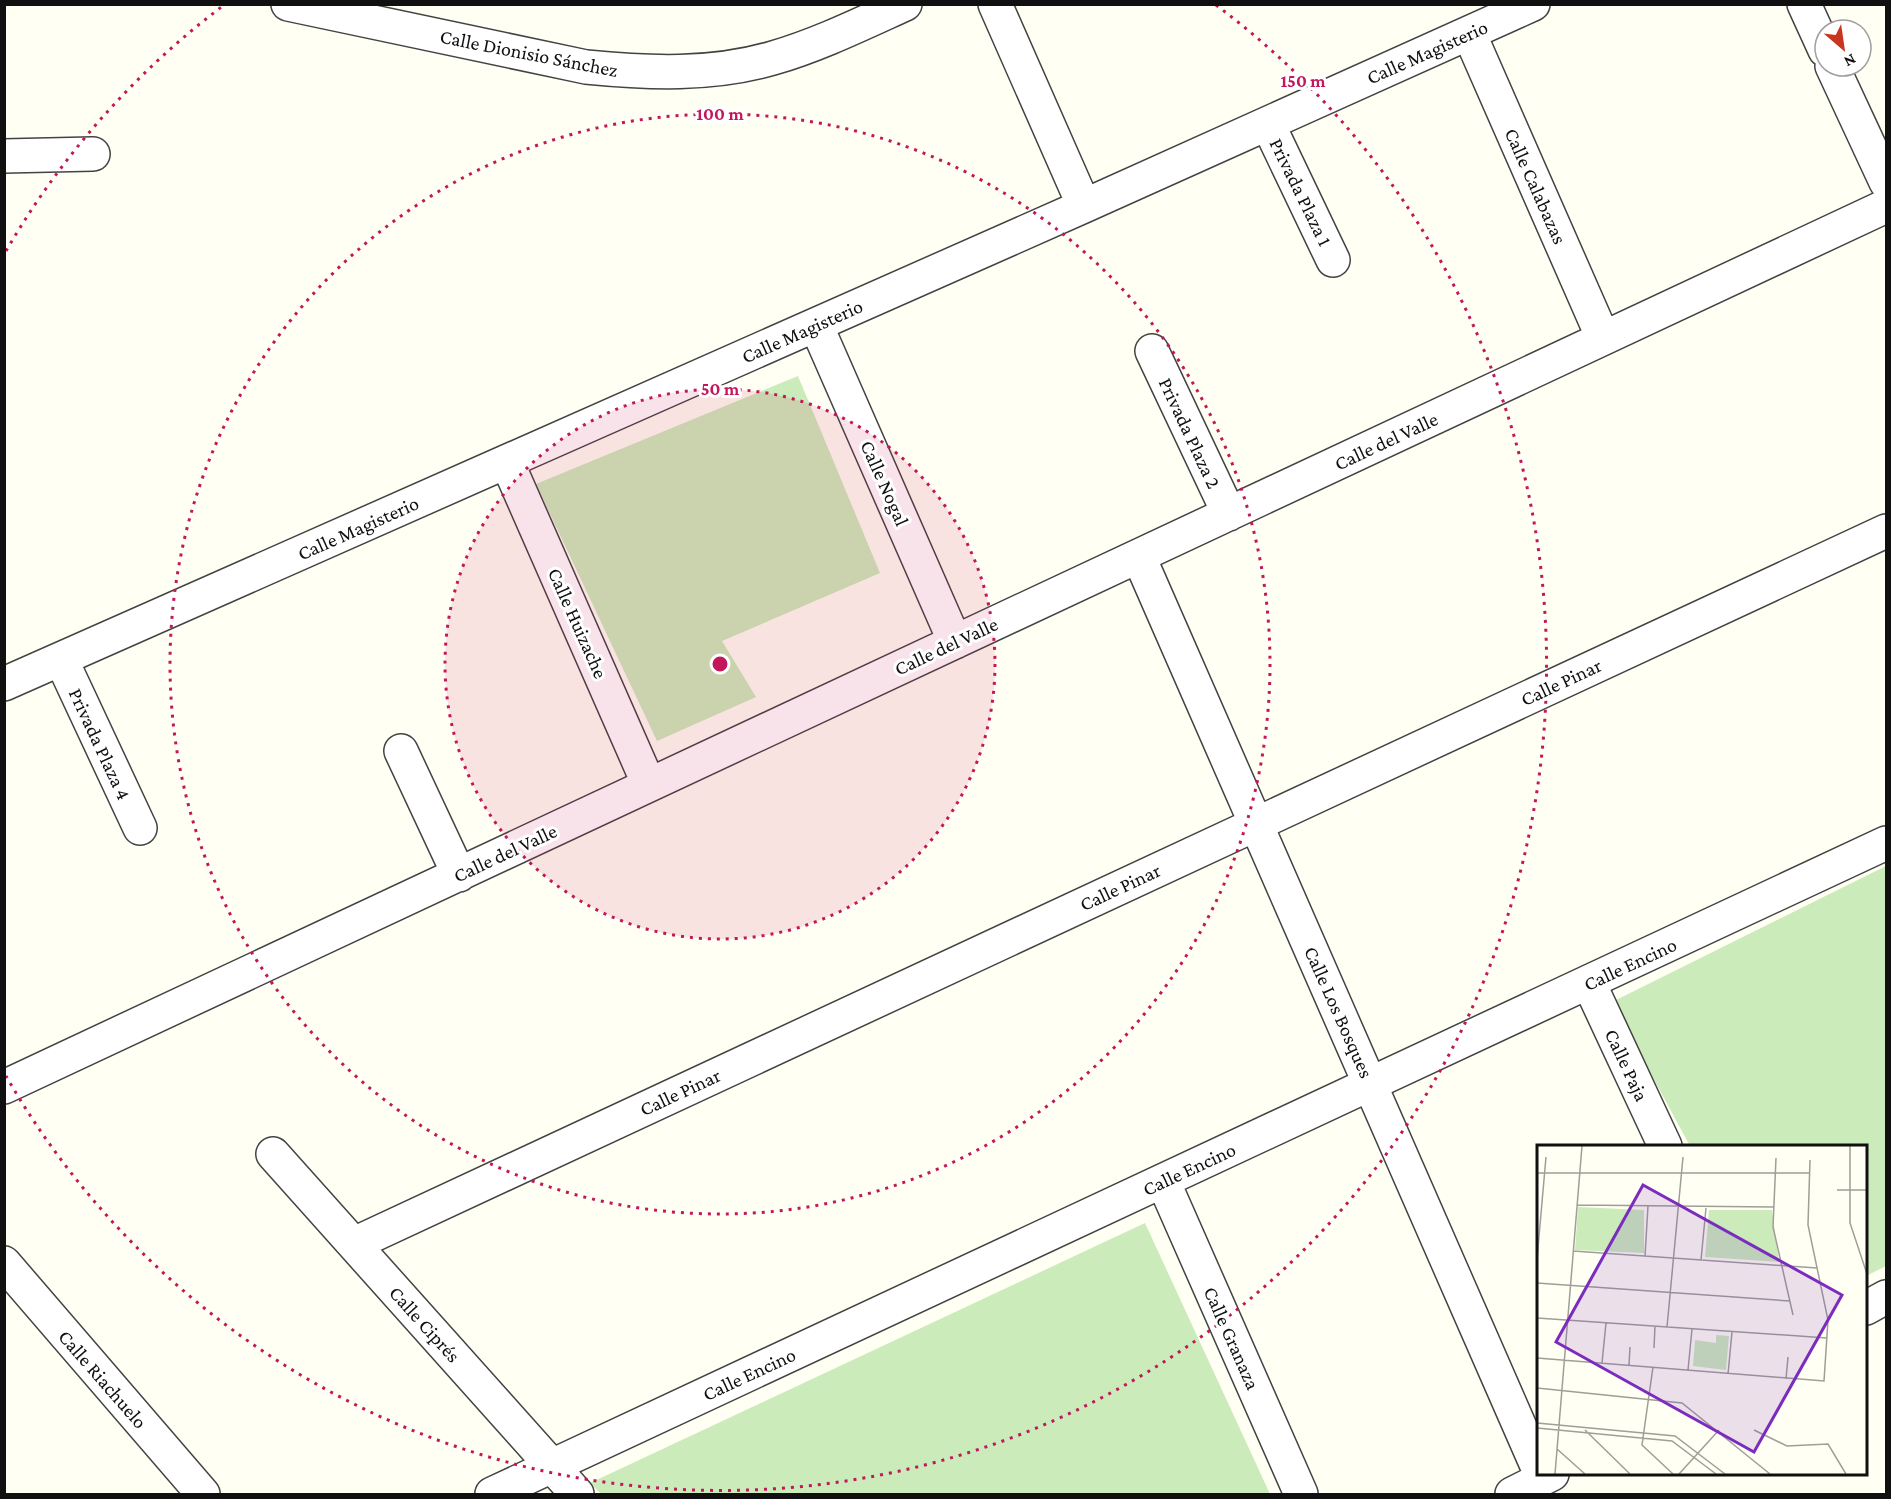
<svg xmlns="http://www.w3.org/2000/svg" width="1891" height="1499" font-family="'Crimson Pro',serif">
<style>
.green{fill:#cbecba}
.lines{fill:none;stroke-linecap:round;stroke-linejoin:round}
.minor-casing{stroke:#434343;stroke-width:36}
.minor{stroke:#fff;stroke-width:33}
.ring{fill:none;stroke:#c2185b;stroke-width:3;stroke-dasharray:3 6}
.labels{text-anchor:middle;stroke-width:6;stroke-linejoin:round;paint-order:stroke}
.street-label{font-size:20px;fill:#101010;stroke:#fff}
.inset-road{fill:none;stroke:#9f9f98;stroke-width:1.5}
.view{fill:#7b2cbf;fill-opacity:0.15;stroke:#7b2cbf;stroke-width:3}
.inset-edge{fill:none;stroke:#101010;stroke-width:3}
.centre{fill:#c2185b;stroke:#fff;stroke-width:3}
.ring-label{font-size:18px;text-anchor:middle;font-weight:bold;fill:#c2185b;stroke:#fff;stroke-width:6;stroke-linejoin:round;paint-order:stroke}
</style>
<rect width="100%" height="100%" fill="#fffff3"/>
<path class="green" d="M798 376 880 573 722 641 756 697 657 741 536 484Z
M1886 866V1266L1866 1276V1146H1690L1612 1002Z
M1145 1223 1270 1494H601L590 1483Z"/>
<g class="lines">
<g class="minor-casing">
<path id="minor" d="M288 4 586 67C648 73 712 76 773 58 818 45 861 24 905 4
M995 4 1084 206
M1804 4 1825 50
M1469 33 1603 338
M1832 66 1886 182
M1268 124 1333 260
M4 156 93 154
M816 325 955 642
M1152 351 1229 514
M507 462 649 785
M1139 557 1538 1468
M61 659 140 828
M4 684 1084 206 1533 4
M401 751 459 875
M1589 983 1665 1146
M4 1087 1886 206
M273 1154 577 1494
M1163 1181 1301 1494
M354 1244 1886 531
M4 1263 203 1494
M1866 1308 1886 1297
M492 1494 1886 843
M1512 1494 1552 1474"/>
</g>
<use href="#minor" class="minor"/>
</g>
<circle cx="720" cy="664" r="275" fill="#c2185b" fill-opacity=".12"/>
<g class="ring">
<circle cx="720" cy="664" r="275"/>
<circle cx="720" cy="664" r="550"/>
<path d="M6 251A825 825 0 0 1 224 5M1216 5A825 825 0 1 1 6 1076"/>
</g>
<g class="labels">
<g class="street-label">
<text transform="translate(1427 52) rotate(-24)" y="7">Calle Magisterio</text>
<text transform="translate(529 53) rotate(11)" y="7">Calle Dionisio Sánchez</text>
<text transform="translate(1536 186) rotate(66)" y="7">Calle Calabazas</text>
<text transform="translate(1301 192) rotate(64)" y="7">Privada Plaza 1</text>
<text transform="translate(802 331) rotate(-24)" y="7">Calle Magisterio</text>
<text transform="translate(1190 433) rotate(65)" y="7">Privada Plaza 2</text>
<text transform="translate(1386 441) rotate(-25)" y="7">Calle del Valle</text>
<text transform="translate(885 483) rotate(66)" y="7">Calle Nogal</text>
<text transform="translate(358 528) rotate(-24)" y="7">Calle Magisterio</text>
<text transform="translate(578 623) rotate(66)" y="7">Calle Huizache</text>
<text transform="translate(946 646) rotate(-25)" y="7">Calle del Valle</text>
<text transform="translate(1561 682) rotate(-25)" y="7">Calle Pinar</text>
<text transform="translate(100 744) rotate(65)" y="7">Privada Plaza 4</text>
<text transform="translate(505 853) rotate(-25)" y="7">Calle del Valle</text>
<text transform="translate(1120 887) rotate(-25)" y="7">Calle Pinar</text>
<text transform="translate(1630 964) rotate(-25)" y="7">Calle Encino</text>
<text transform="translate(1339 1012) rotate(66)" y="7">Calle Los Bosques</text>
<text transform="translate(1627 1065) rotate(65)" y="7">Calle Paja</text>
<text transform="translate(680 1092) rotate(-25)" y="7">Calle Pinar</text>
<text transform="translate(1189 1169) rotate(-25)" y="7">Calle Encino</text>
<text transform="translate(425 1324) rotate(48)" y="7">Calle Ciprés</text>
<text transform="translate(1232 1338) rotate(66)" y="7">Calle Granaza</text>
<text transform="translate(749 1374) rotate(-25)" y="7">Calle Encino</text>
<text transform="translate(103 1379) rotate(49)" y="7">Calle Riachuelo</text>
</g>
</g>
<g transform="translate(1537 1145)">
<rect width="330" height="330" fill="#fffff3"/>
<path d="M41 62 107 65V108L38 105ZM172 65H235L242 117 168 112ZM179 190 192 191 189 225 156 221 158 195 179 198Z" fill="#cbecba"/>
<path class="inset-road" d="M313 1V78L330 129M239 13 236 82 256 170M0 28H272M300 45H330M40 60 237 62M36 106 280 123M108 111 111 61M0 114 9 12M164 115 169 63M0 138 253 156M0 173 290 193M130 182 146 12M117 203 118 181M0 213 287 236 291 175 271 80 273 15M65 218 69 178M92 220 93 202M116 222 105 300 136 329M151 225 155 184M191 229 195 187M249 234 251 212M0 243 145 258 233 329M0 278 138 291 188 329M0 283 135 296 179 329M48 285 93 329M217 285 250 301 291 299 309 329M20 304 48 329M18 329 45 1M142 329 182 285"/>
<path class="view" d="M106 40 305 150 217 307 19 197Z"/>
<rect width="330" height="330" class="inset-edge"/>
</g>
<circle cx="720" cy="664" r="9" class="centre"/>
<g class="ring-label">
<text x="1303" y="87">150 m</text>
<text x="720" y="120">100 m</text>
<text x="720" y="395">50 m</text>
</g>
<rect width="1891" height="1499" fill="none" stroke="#101010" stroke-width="12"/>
<g transform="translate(1843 48) rotate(151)"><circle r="28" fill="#ffffff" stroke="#9f9f9f" stroke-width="1.5"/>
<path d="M0-4.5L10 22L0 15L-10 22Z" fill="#c93620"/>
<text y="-9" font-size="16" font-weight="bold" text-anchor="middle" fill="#101010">N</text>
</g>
</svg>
